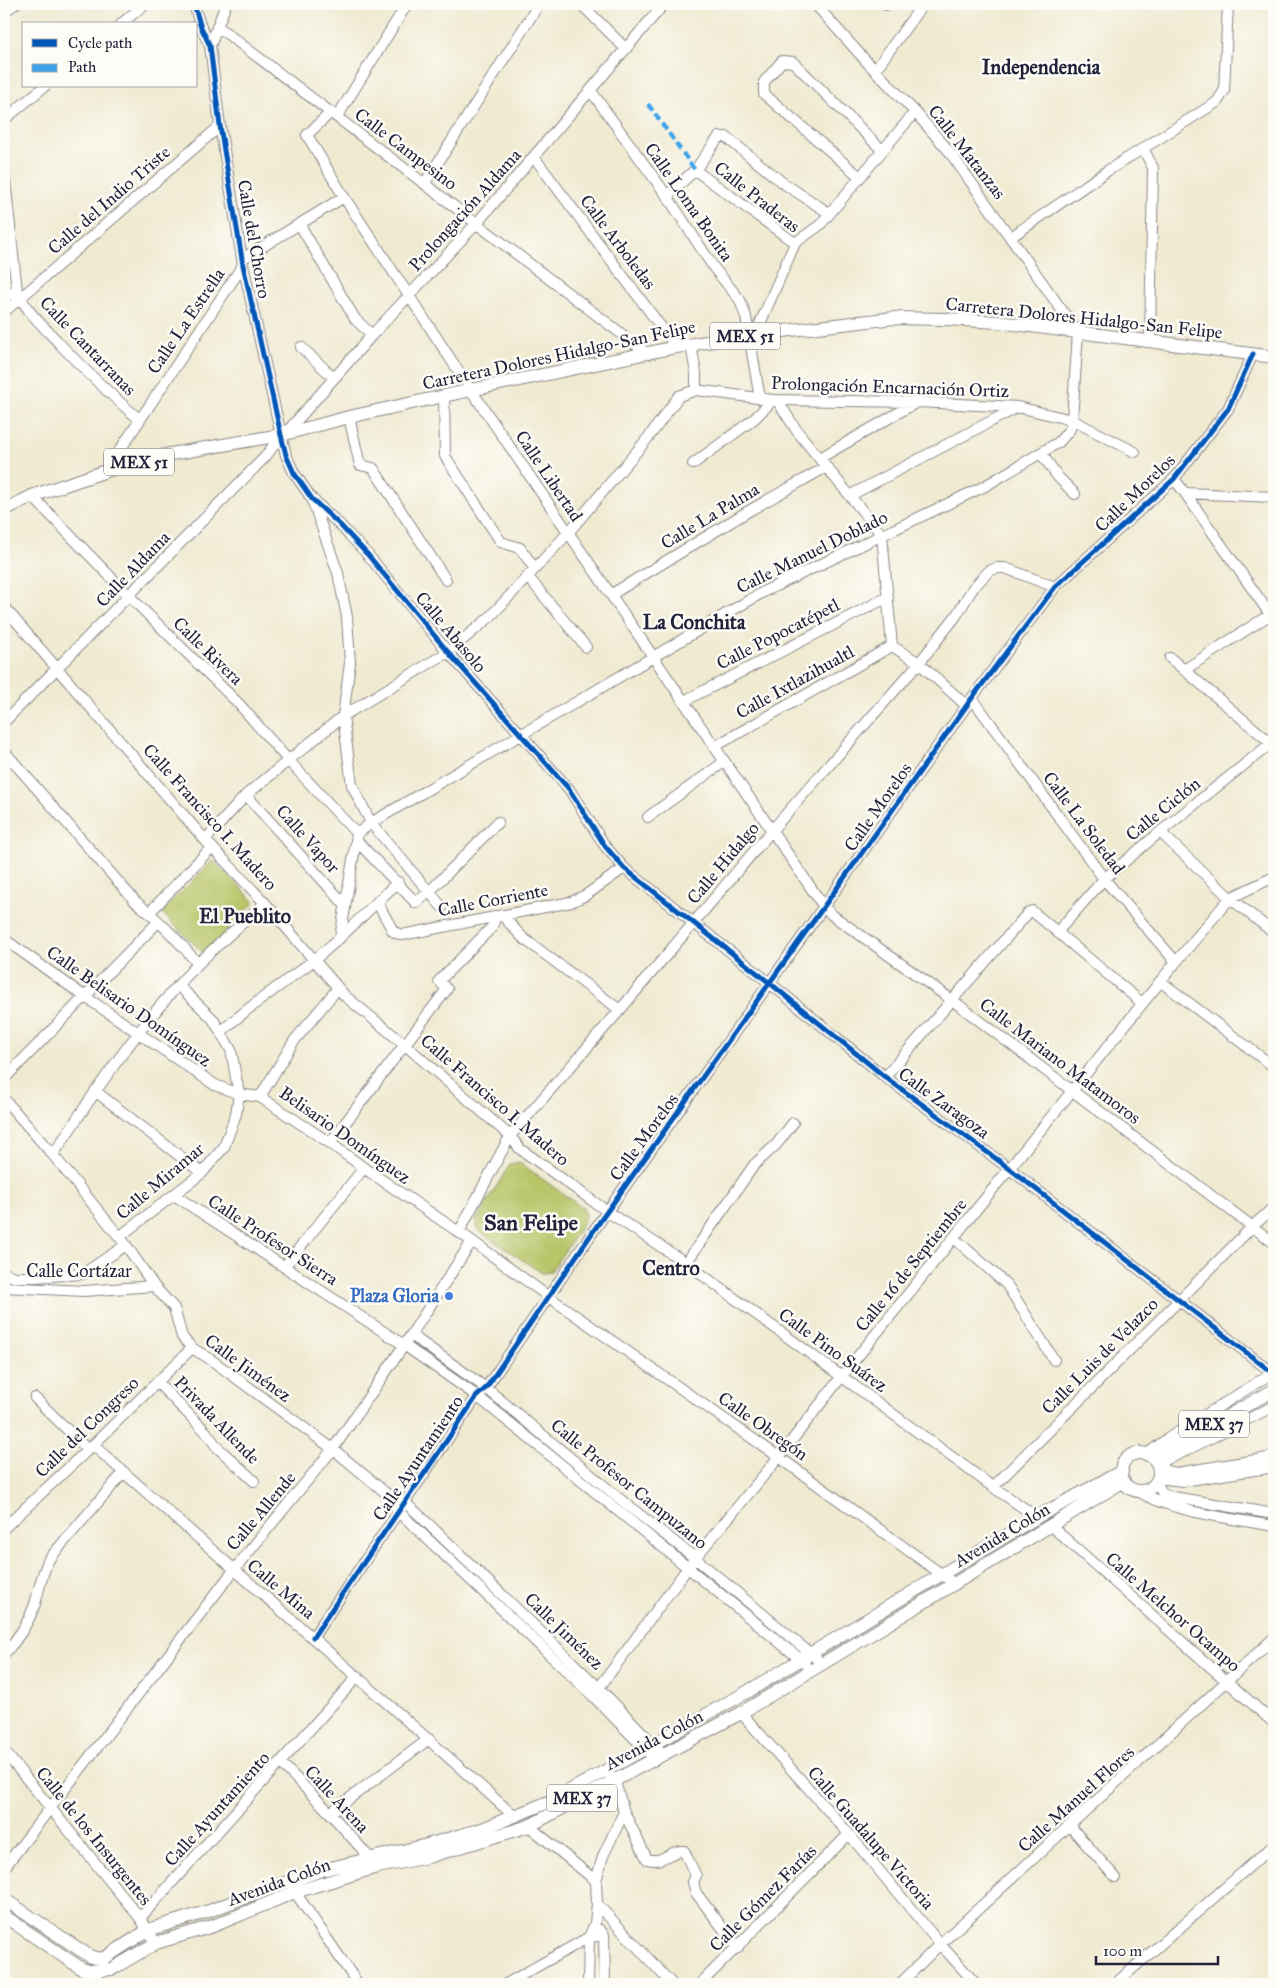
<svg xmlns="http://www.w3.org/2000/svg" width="1278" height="1988" font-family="'IM FELL Great Primer',serif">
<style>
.green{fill:#b8c567;stroke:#6d7451}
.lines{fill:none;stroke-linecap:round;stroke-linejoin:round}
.minor-casing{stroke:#898686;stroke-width:12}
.major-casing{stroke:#898686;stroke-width:14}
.minor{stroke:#fff;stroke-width:10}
.major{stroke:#fff;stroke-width:12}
.quiet{stroke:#3ea2ec;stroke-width:4;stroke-dasharray:8 4;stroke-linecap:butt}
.cycleway-casing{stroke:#fdfcf7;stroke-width:8}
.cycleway{stroke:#0057b8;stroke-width:5}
.shop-dot{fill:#3f7fe0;stroke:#fdfcf7;stroke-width:2}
.labels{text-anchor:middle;stroke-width:5;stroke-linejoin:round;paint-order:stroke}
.shield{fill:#fdfcf7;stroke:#646373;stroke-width:1}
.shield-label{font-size:16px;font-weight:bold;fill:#22223b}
.street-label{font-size:18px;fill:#22223b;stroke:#fdfcf7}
.shop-label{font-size:18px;font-weight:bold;fill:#366cbe;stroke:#fdfcf7;text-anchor:end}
.quarter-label{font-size:20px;font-weight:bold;fill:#22223b;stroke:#fdfcf7}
.district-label{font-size:22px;font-weight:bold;fill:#22223b;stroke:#fdfcf7}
</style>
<rect width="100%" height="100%" fill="#fdfcf7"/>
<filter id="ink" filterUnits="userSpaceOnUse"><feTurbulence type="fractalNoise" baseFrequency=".02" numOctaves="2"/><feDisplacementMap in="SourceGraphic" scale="10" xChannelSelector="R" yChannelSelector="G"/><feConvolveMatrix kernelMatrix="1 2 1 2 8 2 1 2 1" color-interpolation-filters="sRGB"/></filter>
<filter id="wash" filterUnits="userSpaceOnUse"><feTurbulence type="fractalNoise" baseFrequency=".0096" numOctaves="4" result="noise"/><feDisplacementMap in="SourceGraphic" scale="20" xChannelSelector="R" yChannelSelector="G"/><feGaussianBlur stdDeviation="1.12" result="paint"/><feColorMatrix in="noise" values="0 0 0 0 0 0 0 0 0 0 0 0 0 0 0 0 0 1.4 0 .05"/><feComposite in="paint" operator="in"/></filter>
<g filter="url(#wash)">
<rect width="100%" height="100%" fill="#f0ead1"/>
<path class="green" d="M213 860 255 902 204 954 161 912Z
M519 1162 584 1209 585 1216 583 1224 551 1271 546 1273H542L480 1232 477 1227 476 1220 510 1164Z"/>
</g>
<g filter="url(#ink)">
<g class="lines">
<g class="minor-casing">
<path id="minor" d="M194 4 200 25 210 46 220 126 243 265 281 435 286 455 294 473 312 499 340 525 368 555 448 652 569 789 605 846 624 868 771 984 885 1077 1010 1169 1274 1374
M581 4 626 49
M886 5V4
M4 12 15 4
M121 24 145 4
M217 26 648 354
M210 46 226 4
M875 70 923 4
M591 91 667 196 714 268 740 300 746 317 760 399
M331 112 307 135 344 197 471 390 824 907 832 915 952 1000 1274 1243
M337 117 407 4
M4 120 45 86
M1143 148 1153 168 1150 341
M534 157 676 347
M695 170 795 243
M4 171 17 291C26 311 43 326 58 342 84 370 111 395 140 420
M860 177 764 94V82L782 61 793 62 882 150
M425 183 539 4
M667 196 695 170 719 137H726L783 183 829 213
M300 225 355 319 372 335
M1011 237 1107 171 1217 102 1224 91 1228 4
M795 243 820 225 915 112
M242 259 344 197
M4 296 17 291
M4 312 220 126
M755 335 795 243
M691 345 696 373V390
M301 347 334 378
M444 396 445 456 501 542 520 548 535 569
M777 400 797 431 882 535 892 646
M349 417 360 465 373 468 446 580
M285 434 372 335 476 224 664 4
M1041 453 1058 477 1075 494
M820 458 917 402
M693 464 754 419 773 400
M106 471 243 265
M1174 479 1185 493 1274 620
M1185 493 1274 497
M851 495 1018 407
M32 496 129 596 239 704 288 760 357 834
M313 502 338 573 347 617 350 663 343 716 352 785 371 823 442 907
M528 577 586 647
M612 594 747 512 826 467
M4 607 205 840 265 903 345 996 404 1044 510 1136 520 1149 533 1158 608 1212 686 1263 993 1487 1037 1517
M892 646 919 663 967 706
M1170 658 1271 743
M1184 670 1274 612
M972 698 1104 879 1176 962
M684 701 888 597
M4 722 266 456 281 435
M714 747 892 646
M4 751 135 901C158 919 179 941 198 964
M246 795 345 905
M648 817 724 762
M1160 832 1230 898 1274 933
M357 834 371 823 765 591 985 486 1059 442 1070 429 1072 420 1078 333 949 151 915 112 865 60 815 4
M205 840 246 795 343 716 448 652 490 617 568 533 648 438 679 396 696 390 773 400 918 402 1018 407 1072 420 1135 452
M356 840 416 903 430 891 498 822
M377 902 393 931 396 933 402 935 571 902 586 895 624 868
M150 912 212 847
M502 915 523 938 620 1010
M1058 931 1104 879 1160 832 1274 741
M340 938 357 835
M4 939 84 996 215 1085 239 1094 260 1097 330 1143 364 1168 472 1241 549 1297 779 1457 955 1584
M1160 981 1274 1067
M221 1032C250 1005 283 984 314 960 344 936 370 908 398 882
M885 1077 1028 913 1032 911 1142 1003
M4 1079 158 922
M95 1091 202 1173
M260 1097 294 1041 338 988
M4 1099 53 1155 126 1245 154 1286 174 1308 182 1337 192 1348 210 1359 333 1449 392 1498 404 1502 417 1513 599 1688 664 1755
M330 1143 447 989 439 981 492 927 496 916
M53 1155C97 1088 142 1021 198 964 219 943 243 923 265 903
M174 1195 404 1345 477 1396 805 1663
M459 1232 510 1136 620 1010 772 830 919 663 956 616 973 588 989 571 997 568H1005L1055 587
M119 1237 202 1173 224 1147 236 1114 239 1094 231 1050 213 1019 178 985
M954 1238 1007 1285 1054 1360
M686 1263 754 1165 776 1145 793 1123
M284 1267 364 1168
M4 1273 14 1277H34L83 1274 126 1245
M4 1287 84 1291 154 1286
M411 1335 486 1388 626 1504 695 1558 823 1664
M157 1382 206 1432 217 1447 254 1481
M35 1398 88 1450
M93 1445C233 1570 376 1691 515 1817
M1147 1454 1167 1439 1274 1372
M1157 1463 1177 1455 1274 1406
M1158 1467 1170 1472 1177 1473 1274 1457
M1158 1478 1183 1481 1274 1467
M1156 1483 1164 1495 1173 1497 1274 1514
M993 1487 1253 1226 1274 1207
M1136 1490C1173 1513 1231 1518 1274 1526
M395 1506 398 1511 593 1696 650 1754
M1051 1526 1274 1723
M4 1528 93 1445 192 1348
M313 1637 477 1396 486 1388 601 1220 972 698 1055 587 1174 479 1228 409 1253 354
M4 1654C17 1640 29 1622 35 1604 39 1589 42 1573 49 1559L124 1472
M593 1696 695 1558 779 1457 842 1376 1176 962 1230 898 1274 877
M741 1713 849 1834 940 1944 976 1984
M4 1751 140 1918 156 1943
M281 1763 330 1813 369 1857
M624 1812 647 1859C665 1864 668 1850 684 1851L696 1876 693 1882 696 1893 738 1948
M330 1813 429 1739
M529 1826 596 1881
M1070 1826 1115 1877
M4 1868 234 1570 333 1449 411 1335 472 1241
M295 1892 358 1984
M597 1904 672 1984
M140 1918 358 1676
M600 1930 604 1935 605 1984
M90 1971 101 1984
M506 1984 589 1937 604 1935
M588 1984 589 1937 595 1923 597 1904 596 1881 603 1856 624 1812 615 1782 610 1776
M700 1984 849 1834
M900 1984 940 1944 1274 1638
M1115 1984 1274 1845"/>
</g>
<g class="major-casing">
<path id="major" d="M4 510 32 496 106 471 165 455 281 435 349 417 471 390 676 347 749 335 894 318 945 319 998 322 1274 357
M1121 1472a19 19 0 1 1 38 0a19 19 0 1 1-38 0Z
M1153 1458 1274 1390
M4 1899 91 1957 103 1959 148 1930 209 1911 253 1894 322 1870 427 1845 482 1829 551 1801 747 1692 1037 1517 1122 1471
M4 1916 82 1969 90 1971 112 1969 156 1943 213 1926 295 1892 377 1867 428 1857 529 1826 741 1713 1124 1481"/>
</g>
<use href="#minor" class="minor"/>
<use href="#major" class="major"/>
<path class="quiet" d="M648 104 695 170"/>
<g class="cycleway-casing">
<path id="cycleway" d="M194 4 200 25 210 46 220 126 243 265 281 435 286 455 294 473 312 499 340 525 368 555 448 652 569 789 605 846 624 868 771 984 885 1077 1010 1169 1274 1374
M313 1637 477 1396 486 1388 601 1220 972 698 1055 587 1174 479 1228 409 1253 354"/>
</g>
<use href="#cycleway" class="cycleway"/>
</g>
</g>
<circle class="shop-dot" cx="449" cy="1296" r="5"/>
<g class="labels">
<g class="shield">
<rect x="710" y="322.5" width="70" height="27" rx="4"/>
<rect x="104" y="448.5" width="70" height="27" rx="4"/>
<rect x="1179" y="1410.5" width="70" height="27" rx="4"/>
<rect x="547" y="1784.5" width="70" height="27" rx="4"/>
</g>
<g class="shield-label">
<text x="745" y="342">MEX 51</text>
<text x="139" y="468">MEX 51</text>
<text x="1214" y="1430">MEX 37</text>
<text x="582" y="1804">MEX 37</text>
</g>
<g class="street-label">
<text transform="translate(406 149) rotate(37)" y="6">Calle Campesino</text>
<text transform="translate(967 152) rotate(52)" y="6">Calle Matanzas</text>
<text transform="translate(757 197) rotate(38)" y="6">Calle Praderas</text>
<text transform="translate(109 200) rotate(-41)" y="6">Calle del Indio Triste</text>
<text transform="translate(689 202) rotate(55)" y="6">Calle Loma Bonita</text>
<text transform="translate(465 210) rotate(-48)" y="6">Prolongación Aldama</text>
<text transform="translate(254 239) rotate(80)" y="6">Calle del Chorro</text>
<text transform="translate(618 242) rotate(53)" y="6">Calle Arboledas</text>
<text transform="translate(1084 318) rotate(6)" y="6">Carretera Dolores Hidalgo-San Felipe</text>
<text transform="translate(186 321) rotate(-56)" y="6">Calle La Estrella</text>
<text transform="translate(88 346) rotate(46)" y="6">Calle Cantarranas</text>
<text transform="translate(559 355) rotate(-12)" y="6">Carretera Dolores Hidalgo-San Felipe</text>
<text transform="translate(890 387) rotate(2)" y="6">Prolongación Encarnación Ortiz</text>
<text transform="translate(549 476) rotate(56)" y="6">Calle Libertad</text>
<text transform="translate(1135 493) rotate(-44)" y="6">Calle Morelos</text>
<text transform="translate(710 516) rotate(-31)" y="6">Calle La Palma</text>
<text transform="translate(812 552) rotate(-26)" y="6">Calle Manuel Doblado</text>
<text transform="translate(133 569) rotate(-46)" y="6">Calle Aldama</text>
<text transform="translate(451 632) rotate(50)" y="6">Calle Abasolo</text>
<text transform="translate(778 634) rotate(-27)" y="6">Calle Popocatépetl</text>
<text transform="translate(208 651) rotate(44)" y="6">Calle Rivera</text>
<text transform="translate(795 682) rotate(-29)" y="6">Calle Ixtlazihualtl</text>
<text transform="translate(878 807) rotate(-55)" y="6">Calle Morelos</text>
<text transform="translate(1163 809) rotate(-39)" y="6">Calle Ciclón</text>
<text transform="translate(210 817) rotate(48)" y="6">Calle Francisco I. Madero</text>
<text transform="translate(1084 823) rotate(53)" y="6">Calle La Soledad</text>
<text transform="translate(308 839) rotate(48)" y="6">Calle Vapor</text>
<text transform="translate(723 863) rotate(-50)" y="6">Calle Hidalgo</text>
<text transform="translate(493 900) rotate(-11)" y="6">Calle Corriente</text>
<text transform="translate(129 1006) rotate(35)" y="6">Calle Belisario Domínguez</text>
<text transform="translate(1060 1061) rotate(37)" y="6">Calle Mariano Matamoros</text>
<text transform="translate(495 1100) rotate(41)" y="6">Calle Francisco I. Madero</text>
<text transform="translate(944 1103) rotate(36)" y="6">Calle Zaragoza</text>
<text transform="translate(345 1135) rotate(35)" y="6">Belisario Domínguez</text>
<text transform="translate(644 1137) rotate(-54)" y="6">Calle Morelos</text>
<text transform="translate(160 1181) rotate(-40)" y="6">Calle Miramar</text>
<text transform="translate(273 1240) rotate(33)" y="6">Calle Profesor Sierra</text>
<text transform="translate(911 1265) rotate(-51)" y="6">Calle 16 de Septiembre</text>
<text x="79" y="1277">Calle Cortázar</text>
<text transform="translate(833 1350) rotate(36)" y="6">Calle Pino Suárez</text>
<text transform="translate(1100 1356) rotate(-45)" y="6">Calle Luis de Velazco</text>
<text transform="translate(248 1368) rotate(36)" y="6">Calle Jiménez</text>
<text transform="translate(217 1420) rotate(46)" y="6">Privada Allende</text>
<text transform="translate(763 1426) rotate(35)" y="6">Calle Obregón</text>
<text transform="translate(87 1427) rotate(-44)" y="6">Calle del Congreso</text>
<text transform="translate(418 1458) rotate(-56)" y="6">Calle Ayuntamiento</text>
<text transform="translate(629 1484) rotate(39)" y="6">Calle Profesor Campuzano</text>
<text transform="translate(261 1511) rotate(-50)" y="6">Calle Allende</text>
<text transform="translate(1002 1535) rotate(-31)" y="6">Avenida Colón</text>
<text transform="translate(281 1589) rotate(40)" y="6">Calle Mina</text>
<text transform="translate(1173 1612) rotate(41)" y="6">Calle Melchor Ocampo</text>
<text transform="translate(564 1631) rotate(44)" y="6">Calle Jiménez</text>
<text transform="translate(654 1740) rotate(-28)" y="6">Avenida Colón</text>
<text transform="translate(337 1799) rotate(47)" y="6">Calle Arena</text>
<text transform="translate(1076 1799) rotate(-42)" y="6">Calle Manuel Flores</text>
<text transform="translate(217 1809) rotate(-48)" y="6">Calle Ayuntamiento</text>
<text transform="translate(94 1836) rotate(51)" y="6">Calle de los Insurgentes</text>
<text transform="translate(871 1838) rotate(49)" y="6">Calle Guadalupe Victoria</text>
<text transform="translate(279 1882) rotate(-20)" y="6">Avenida Colón</text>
<text transform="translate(763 1898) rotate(-45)" y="6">Calle Gómez Farías</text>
</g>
<g class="shop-label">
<text x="439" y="1302">Plaza Gloria</text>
</g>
<g class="quarter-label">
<text x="1041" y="74">Independencia</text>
<text x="694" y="629">La Conchita</text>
<text x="245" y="923">El Pueblito</text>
<text x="671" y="1275">Centro</text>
</g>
<g class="district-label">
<text x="531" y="1230">San Felipe</text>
</g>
</g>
<rect width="1278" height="1988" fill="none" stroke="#fdfcf7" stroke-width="20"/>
<rect x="22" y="22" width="175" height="65" fill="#fdfcf7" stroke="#a5a5ac"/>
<rect x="32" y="39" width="25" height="8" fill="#0057b8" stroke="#a5a5ac"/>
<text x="68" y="48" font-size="15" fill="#22223b">Cycle path</text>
<rect x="32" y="64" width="25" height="8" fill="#3ea2ec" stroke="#a5a5ac"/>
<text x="68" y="72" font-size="15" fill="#22223b">Path</text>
<path d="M1096 1956v8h122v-8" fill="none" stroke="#22223b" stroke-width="2.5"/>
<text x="1103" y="1956" font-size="15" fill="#22223b" stroke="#fdfcf7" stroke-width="4" paint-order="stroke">100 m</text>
</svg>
